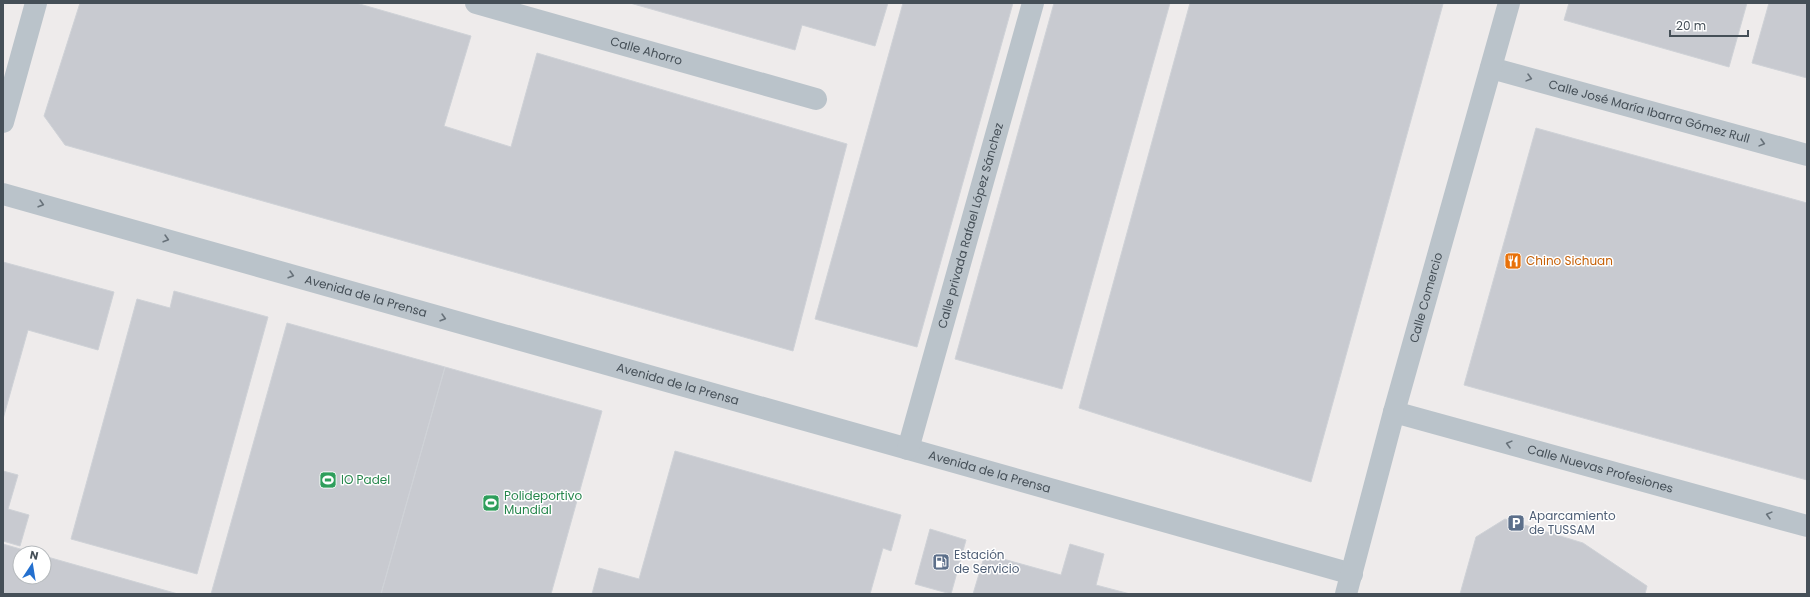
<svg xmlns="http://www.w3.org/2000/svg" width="1810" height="597" font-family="Poppins,sans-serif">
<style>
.building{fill:#c8cad0;stroke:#cfd2d7}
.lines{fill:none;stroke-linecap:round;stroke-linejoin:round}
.minor{stroke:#bac3ca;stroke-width:22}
.oneway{stroke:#68727a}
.labels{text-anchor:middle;stroke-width:3;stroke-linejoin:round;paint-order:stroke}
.street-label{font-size:12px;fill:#454f57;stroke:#fff}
.food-label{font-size:12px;fill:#c56008;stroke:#fff;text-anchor:start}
.leisure-label{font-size:12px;fill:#27864d;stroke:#fff;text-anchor:start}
.service-label{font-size:12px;fill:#4e5e75;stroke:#fff;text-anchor:start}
</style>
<rect width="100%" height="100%" fill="#eeebeb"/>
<path class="building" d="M80 3H356L471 36 444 126 511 147 537 53 847 144 793 351 65 145 44 116Z
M630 3H888L875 46 802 25 795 50Z
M903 3H1013L917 347 815 319Z
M1054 3H1170L1062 389 955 359Z
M1190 3 1443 4 1311 482 1079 408Z
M1569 3H1747L1729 67 1564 20Z
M1769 3H1807V78L1752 63Z
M1536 128 1807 203V480L1464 385Z
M3 262 114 292 98 350 28 330 3 419Z
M174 291 268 317 197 574 71 539 137 299 170 308Z
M287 323 445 367 381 594H211Z
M445 367 602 411 551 594H381Z
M675 451 901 515 891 551 883 548 870 594H592L599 568 639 579Z
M3 471 18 475 8 509 29 515 20 546 3 541Z
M1505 519 1583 543 1647 586 1645 594H1460L1476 537Z
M930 529 966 540 951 594 915 584Z
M3 544 34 553H20V577H44V556L178 594H3Z
M1070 544 1104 554 1096 585 1130 594H973L985 554 1061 575Z"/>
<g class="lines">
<g class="minor">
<path id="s1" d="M476 3 816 99"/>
<path id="s2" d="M1491 68 1807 155"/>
<path d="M3 122 36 3"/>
<path id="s3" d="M3 194 1352 574"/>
<path id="s4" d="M1394 412 1807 526"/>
<path id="s5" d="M908 449 1033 3"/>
<path id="s6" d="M1346 594 1394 412 1509 3"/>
</g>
</g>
<defs><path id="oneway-chevron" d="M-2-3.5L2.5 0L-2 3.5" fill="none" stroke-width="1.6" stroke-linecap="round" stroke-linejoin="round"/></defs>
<g class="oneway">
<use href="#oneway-chevron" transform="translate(1529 78) rotate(15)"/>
<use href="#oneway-chevron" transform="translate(1762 143) rotate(15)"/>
<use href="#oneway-chevron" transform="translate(41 204) rotate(16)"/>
<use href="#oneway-chevron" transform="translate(166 239) rotate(16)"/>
<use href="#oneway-chevron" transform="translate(291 275) rotate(16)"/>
<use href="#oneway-chevron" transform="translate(443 318) rotate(16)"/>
<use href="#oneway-chevron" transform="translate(1509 444) rotate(-165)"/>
<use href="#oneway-chevron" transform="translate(1769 515) rotate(-165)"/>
</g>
<defs>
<g id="restaurant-square" transform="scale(0.9)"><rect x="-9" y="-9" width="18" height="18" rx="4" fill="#e8710a" stroke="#fff"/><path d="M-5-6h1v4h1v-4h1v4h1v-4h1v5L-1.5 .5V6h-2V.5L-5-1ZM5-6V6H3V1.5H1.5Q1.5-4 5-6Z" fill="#fff"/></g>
<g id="stadium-square" transform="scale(0.9)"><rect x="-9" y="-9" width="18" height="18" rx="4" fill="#2e9e5b" stroke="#fff"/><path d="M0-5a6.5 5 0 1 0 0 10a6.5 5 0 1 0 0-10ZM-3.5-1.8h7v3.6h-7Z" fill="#fff"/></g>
<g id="parking-square" transform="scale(0.9)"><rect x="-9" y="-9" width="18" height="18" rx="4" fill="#5c6f8a" stroke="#fff"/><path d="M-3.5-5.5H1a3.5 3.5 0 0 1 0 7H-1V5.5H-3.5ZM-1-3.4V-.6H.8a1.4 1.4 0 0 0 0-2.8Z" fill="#fff"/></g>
<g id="fuel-square" transform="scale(0.9)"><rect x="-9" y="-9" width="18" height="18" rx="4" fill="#5c6f8a" stroke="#fff"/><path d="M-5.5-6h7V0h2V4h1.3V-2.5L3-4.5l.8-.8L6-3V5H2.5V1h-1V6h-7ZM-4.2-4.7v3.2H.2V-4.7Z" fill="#fff"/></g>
</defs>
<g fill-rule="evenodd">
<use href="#restaurant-square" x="1513" y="261"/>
<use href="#stadium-square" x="328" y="480"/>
<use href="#stadium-square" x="491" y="503"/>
<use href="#parking-square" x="1516" y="523"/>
<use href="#fuel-square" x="941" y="562"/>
</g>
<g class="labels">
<g class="street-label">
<text dy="4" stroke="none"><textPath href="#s1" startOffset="177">Calle Ahorro</textPath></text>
<text dy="4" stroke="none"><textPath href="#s2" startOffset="164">Calle José María Ibarra Gómez Rull</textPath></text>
<text dy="4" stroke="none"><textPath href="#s5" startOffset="232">Calle privada Rafael López Sánchez</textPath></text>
<text dy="4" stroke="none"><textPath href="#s3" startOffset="377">Avenida de la Prensa</textPath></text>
<text dy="4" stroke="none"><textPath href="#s6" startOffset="307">Calle Comercio</textPath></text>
<text dy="4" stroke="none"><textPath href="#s3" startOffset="701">Avenida de la Prensa</textPath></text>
<text dy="4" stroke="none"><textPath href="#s4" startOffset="214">Calle Nuevas Profesiones</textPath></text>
<text dy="4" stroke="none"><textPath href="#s3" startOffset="1025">Avenida de la Prensa</textPath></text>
</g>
<g class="food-label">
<text x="1526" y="265">Chino Sichuan</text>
</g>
<g class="leisure-label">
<text x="341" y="484">IO Padel</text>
<text x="504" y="500">Polideportivo<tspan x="504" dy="14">Mundial</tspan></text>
</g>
<g class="service-label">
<text x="1529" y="520">Aparcamiento<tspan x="1529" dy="14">de TUSSAM</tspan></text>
<text x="954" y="559">Estación<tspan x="954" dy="14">de Servicio</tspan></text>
</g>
</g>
<rect width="1810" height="597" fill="none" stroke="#454f57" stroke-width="8"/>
<g transform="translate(32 565) rotate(12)"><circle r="19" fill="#ffffff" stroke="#b5b9bc"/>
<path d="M0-3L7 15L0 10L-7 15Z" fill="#2470cf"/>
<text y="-6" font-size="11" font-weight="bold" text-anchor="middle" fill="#454f57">N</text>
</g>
<path d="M1670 30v6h78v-6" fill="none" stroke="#454f57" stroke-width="2"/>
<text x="1676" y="30" font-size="12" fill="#454f57" stroke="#ffffff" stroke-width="3" paint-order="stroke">20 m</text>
</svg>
